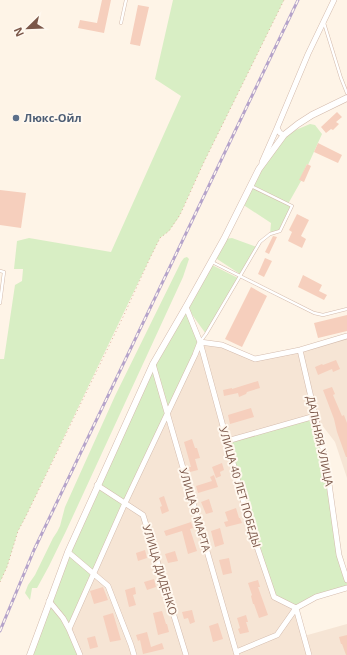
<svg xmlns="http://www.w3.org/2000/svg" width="347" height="655" font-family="'Open Sans',sans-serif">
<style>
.residential{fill:#f6e5d5}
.green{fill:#d8eec4}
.building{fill:#f6cfbd}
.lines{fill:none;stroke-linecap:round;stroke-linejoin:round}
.service-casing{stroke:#d4bcae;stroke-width:3.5}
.minor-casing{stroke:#d4bcae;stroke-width:6}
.tertiary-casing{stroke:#d4bcae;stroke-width:7}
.path{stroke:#dcb29f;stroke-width:1;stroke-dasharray:1 3;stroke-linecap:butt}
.service{stroke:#fff;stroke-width:2.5}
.minor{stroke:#fff;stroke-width:5}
.tertiary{stroke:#fff;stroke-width:6}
.rail-casing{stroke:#b5a3ca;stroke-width:3}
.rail{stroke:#fff8ef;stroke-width:1.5;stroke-dasharray:4.5;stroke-linecap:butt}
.service-dot{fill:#5c6f8a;stroke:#fff8ef;stroke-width:1.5}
.labels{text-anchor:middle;stroke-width:4;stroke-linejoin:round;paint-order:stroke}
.service-label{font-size:11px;font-weight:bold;fill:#4e5e75;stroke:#fff8ef;text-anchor:start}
.street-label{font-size:11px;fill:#7b5749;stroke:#fff8ef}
</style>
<rect width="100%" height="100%" fill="#fef4e7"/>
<path class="residential" d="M347 336V478L335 442 315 416 296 608 304 636 347 624V655H80L69 629 200 342 222 345 255 359Z"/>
<path class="green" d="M173 0H284L203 164 179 217 169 231 160 238 150 258 25 518 18 531 7 567 0 582V359H4L15 285 22 281 23 269H14L17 241 29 238 111 252 181 96 155 79Z
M310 124 315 125 322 134 308 165 307 164 300 180 301 181 288 204 292 206 280 231 270 234 271 223 242 204 259 169 284 135Z
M232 238 257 247 240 274 214 257 224 239Z
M187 257 189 259 183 277 67 529 49 566 37 588H32L30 600 25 593 28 585 35 575 53 538 57 532 60 526 65 507 115 396 181 262 184 258Z
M210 264 238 278 206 334 188 309 200 342 69 629 80 655H30L49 601 153 364Z
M315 416 326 462 339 555 347 580V588L316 597 296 608 274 597 227 441Z"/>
<path class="building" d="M102 0H111L104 33 78 28 80 20 97 23Z
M138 5 149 7 140 46 130 44Z
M337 112 342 117 336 122 339 124 333 130 331 129 326 133 321 127Z
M318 143 342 155 338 163 314 152Z
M307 164 311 166 304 182 299 180Z
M0 190 26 193 21 228 0 225Z
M297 214 309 220 301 236 306 239 302 248 288 241 292 232 289 230Z
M273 236 277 237 269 254 265 252Z
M265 258 272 261 264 277 258 274Z
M303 275 322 285 319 291 327 295 324 300 298 287Z
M251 287 267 296 242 347 225 339Z
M347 315V331L318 338 314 323Z
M336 360 340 369 333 372 332 369 318 375 315 367 322 364 323 365Z
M258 381 260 388 247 392 246 394 239 397 238 393 224 396 223 390 232 388V389Z
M332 387 335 394 333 395 342 416 344 415 347 423V457H346L337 432 334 419 323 390Z
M251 408 254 417 230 424 228 415Z
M192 439 195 448H197L200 458 195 459 198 470 190 472 189 467H191L184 442Z
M222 463 224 470 220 472 221 476 216 478 212 467Z
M214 475 218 487 198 493 196 486 212 481 210 477Z
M164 496 169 511 162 514 160 507 162 506 159 498Z
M209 499 213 512 206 514 201 502Z
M236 508 239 518H240L242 523 226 527 224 522 228 521 225 512Z
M191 522 193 528 190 529 197 551 188 554 182 531 166 536 164 531Z
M220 528 224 544 215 547 211 531Z
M145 550 147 558 138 561 136 553Z
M175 551 178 561 168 563 165 554Z
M229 558 232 573 223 575 219 560Z
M154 579 156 587 147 590 144 582Z
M258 580 260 587H258L268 615 259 618 254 604H253L251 596 252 595 248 583Z
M103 587 108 600 94 604 90 591Z
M135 587 136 594 133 595 136 605 129 607 125 590Z
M192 610 195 622 190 624 188 618 184 619 182 612Z
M162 611 166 624H167L169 632 158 635 153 613Z
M113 613 121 640 110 642 103 616Z
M246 615 248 622H246L249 632 240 634 238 629 240 628 237 618Z
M218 623 223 639 213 642 209 626Z
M147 632 151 647 162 643 164 649 143 654 140 640 138 641 136 635Z
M347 635V655H346L342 644H341L339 637Z
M95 636 98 647 90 649 87 638Z"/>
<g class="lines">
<g class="service-casing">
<path id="service" d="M121 23 126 0
M324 23 341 78 347 93
M212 262 314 313 323 315 347 309
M0 271 4 272 0 303
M200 342 206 334 260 242 270 234 280 231 292 206 251 186"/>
</g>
<g class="minor-casing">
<path id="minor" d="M284 135 280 133 277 128 308 54 334 0
M262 162 277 128
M186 307 200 342 251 529 274 597 296 608 309 655
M300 350 326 462 339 555 347 580
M153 364 237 655
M227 441 315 416
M97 485 143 515 186 655
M68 552 108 586 131 645 134 655
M49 601 63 618 69 629 80 655
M69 629 125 503 195 355 200 342 222 345 255 359 300 350 347 336
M236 652 277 635 296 608 316 597 347 588"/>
</g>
<g class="tertiary-casing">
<path id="tertiary" d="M30 655 68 552 153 364 186 307 224 239 259 169 284 135 298 124 312 115 347 98"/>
</g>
<path class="path" d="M0 582 7 567 18 531 25 518 124 315 150 258 160 238 169 231 181 213 203 164 284 0"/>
<use href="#service" class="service"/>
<use href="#minor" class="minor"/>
<use href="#tertiary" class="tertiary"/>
<g class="rail-casing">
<path id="rail" d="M0 631 34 550 298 0"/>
</g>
<use href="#rail" class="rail"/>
</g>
<circle class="service-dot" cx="16" cy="118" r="4"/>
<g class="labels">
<g class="service-label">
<text x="24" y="122">Люкс-Ойл</text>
</g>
<g class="street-label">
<text transform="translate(320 441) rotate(78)" y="4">ДАЛЬНЯЯ УЛИЦА</text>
<text transform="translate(240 487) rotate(74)" y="4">УЛИЦА 40 ЛЕТ ПОБЕДЫ</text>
<text transform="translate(195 510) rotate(74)" y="4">УЛИЦА 8 МАРТА</text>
<text transform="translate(160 570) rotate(73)" y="4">УЛИЦА ДИДЕНКО</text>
</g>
</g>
<g transform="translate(28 28) rotate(247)" stroke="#fff8ef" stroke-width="3" paint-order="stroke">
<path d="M0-3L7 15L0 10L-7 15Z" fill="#7b5749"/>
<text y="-6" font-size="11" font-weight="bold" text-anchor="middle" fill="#7b5749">N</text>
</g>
</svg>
